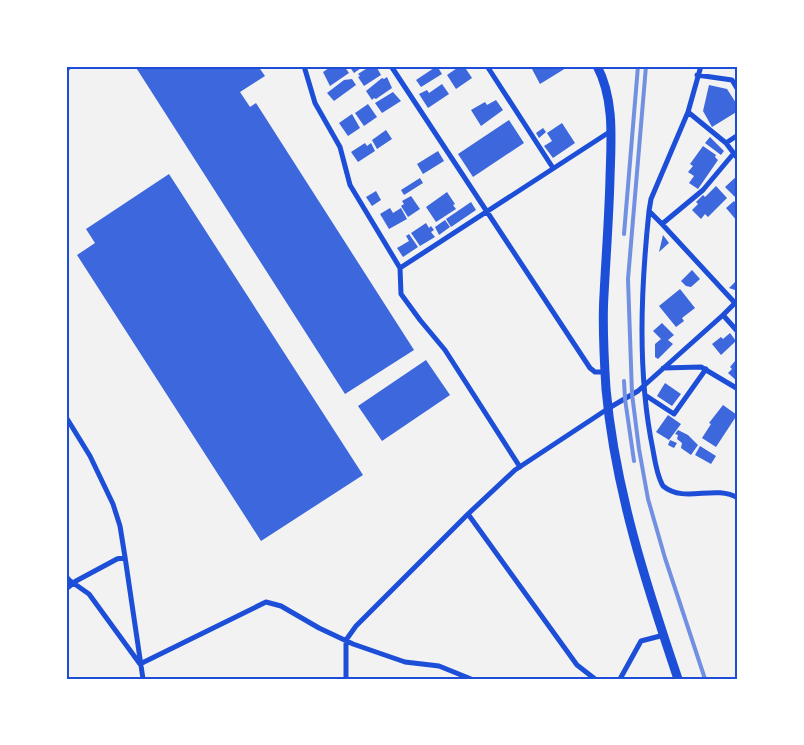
<svg xmlns="http://www.w3.org/2000/svg" width="804" height="745" font-family="'Alegreya Sans',sans-serif">
<style>
.building{fill:#3d67dc}
.lines{fill:none;stroke-linecap:round;stroke-linejoin:round}
.minor{stroke:#1d4ed8;stroke-width:5}
.tertiary{stroke:#1d4ed8;stroke-width:9}
.rail{stroke:#7290e2;stroke-width:4}
.neatline{fill:none;stroke:#1d4ed8;stroke-width:2}
</style>
<rect width="100%" height="100%" fill="#f2f2f2"/>
<path class="building" d="M135 66H258L265 76 240 92 250 107 256 103 414 350 345 394Z
M332 66H344L349 73 330 86 323 72Z
M349 66H364L354 73Z
M368 66H376L381 75 364 86 358 77 360 76 358 74 369 67Z
M437 66 442 74 421 87 416 80Z
M460 66H464L472 78 456 89 447 75Z
M536 66H565L566 68 540 84 532 69Z
M387 77 392 88 376 99 374 98 372 100 366 91 382 78 384 79Z
M352 79 356 85 334 101 327 93 344 80Z
M442 84 449 94 428 108 419 94 427 90 429 93Z
M709 85 727 89 738 106V111L712 127 703 111Z
M393 92 401 101 382 113 375 103Z
M496 100 503 110 481 126 471 110 485 102 487 105Z
M368 104 377 117 364 126 355 113Z
M352 114 360 128 348 136 339 123Z
M509 120 524 143 473 177 458 154Z
M562 123 575 143 553 158 544 146 552 141 547 133Z
M543 128 546 132 539 138 536 133Z
M386 130 392 139 377 149 372 140Z
M710 137 724 151 721 155 705 143Z
M365 143 367 146 371 143 375 151 358 162 351 152Z
M703 146 716 155 715 157 718 160 698 189 689 183 694 176 688 172 693 166 690 164Z
M438 151 444 161 423 174 417 164Z
M169 174 363 475 261 541 77 255 95 243 86 229Z
M738 175V200L725 187Z
M420 178 423 183 404 195 401 190Z
M716 186 727 198 708 217 705 214 701 219 692 210 698 204 696 202 703 195 705 197Z
M376 191 381 200 372 206 366 197Z
M447 192 455 204 453 205 456 209 436 222 426 207Z
M411 196 420 209 408 217 401 206 404 204 402 201Z
M734 201 738 206V222L726 208Z
M471 202 476 210 451 227 446 219Z
M390 208 393 213 401 208 407 219 389 229 380 214Z
M445 220 450 227 439 235 435 227Z
M426 223 429 228 431 226 434 230 431 232 435 237 420 246 411 233Z
M409 234 418 247 403 257 397 248 409 241 406 236Z
M663 235 669 243 659 252Z
M692 270 700 279 691 287 686 286 681 281Z
M738 279V288L735 290 729 288Z
M680 289 695 308 682 318 684 321 676 327 659 306Z
M662 323 674 335 668 340 673 344 658 359 655 357V344L661 339 653 331Z
M730 333 736 341 721 355 712 344 721 337 723 339Z
M426 360 450 395 382 441 358 406Z
M735 361 738 363V382L728 373 732 369 730 367Z
M665 383 681 394 672 406 657 396Z
M723 405 737 415 716 447 702 438 711 424 709 423Z
M668 415 681 424 669 440 656 432Z
M678 430 688 435 698 445 691 455 681 448 682 443 677 439 678 435 675 434Z
M670 440 677 443 674 448 668 445Z
M700 446 716 456 711 464 695 455Z"/>
<g class="lines">
<path class="minor" d="M304 66 315 103 340 147 350 185 400 268 401 294 420 320 445 350 520 467
M391 66 590 368 595 372H605
M487 66 553 168
M701 66 688 112 651 199 649 211C641 288 637 373 653 450 655 462 657 476 663 486 685 504 714 484 738 498
M697 75 732 80 738 90
M688 112 726 143 738 159
M726 143 738 135
M649 211 662 224 703 190 734 153
M662 224 735 303
M400 268 611 131
M723 315 738 332
M663 368 701 367 738 389
M645 395 674 414 706 369
M66 417 90 456 113 504 120 526 125 557 143 679
M468 514 577 665 595 679
M66 576 69 580 89 594 140 664 266 602 281 606 319 628 353 644 405 662 439 666 471 679
M66 589 76 581 117 559 125 557
M346 679V640L356 626 468 514 515 470 609 408 638 391 723 315 738 300
M620 679 641 641 664 635"/>
<path class="tertiary" d="M597 66C615 100 611 141 610 178 609 217 606 256 604 295 602 326 604 358 606 389 615 489 646 584 678 679
M66 67 67 66"/>
<path class="rail" d="M646 66 628 279 632 394 639 449 648 499 665 558 705 679
M624 234 638 66
M624 381 625 399 634 461"/>
</g>
<rect width="804" height="745" fill="none" stroke="#ffffff" stroke-width="135"/>
<rect x="68" y="68" width="668" height="610" class="neatline"/>
</svg>
